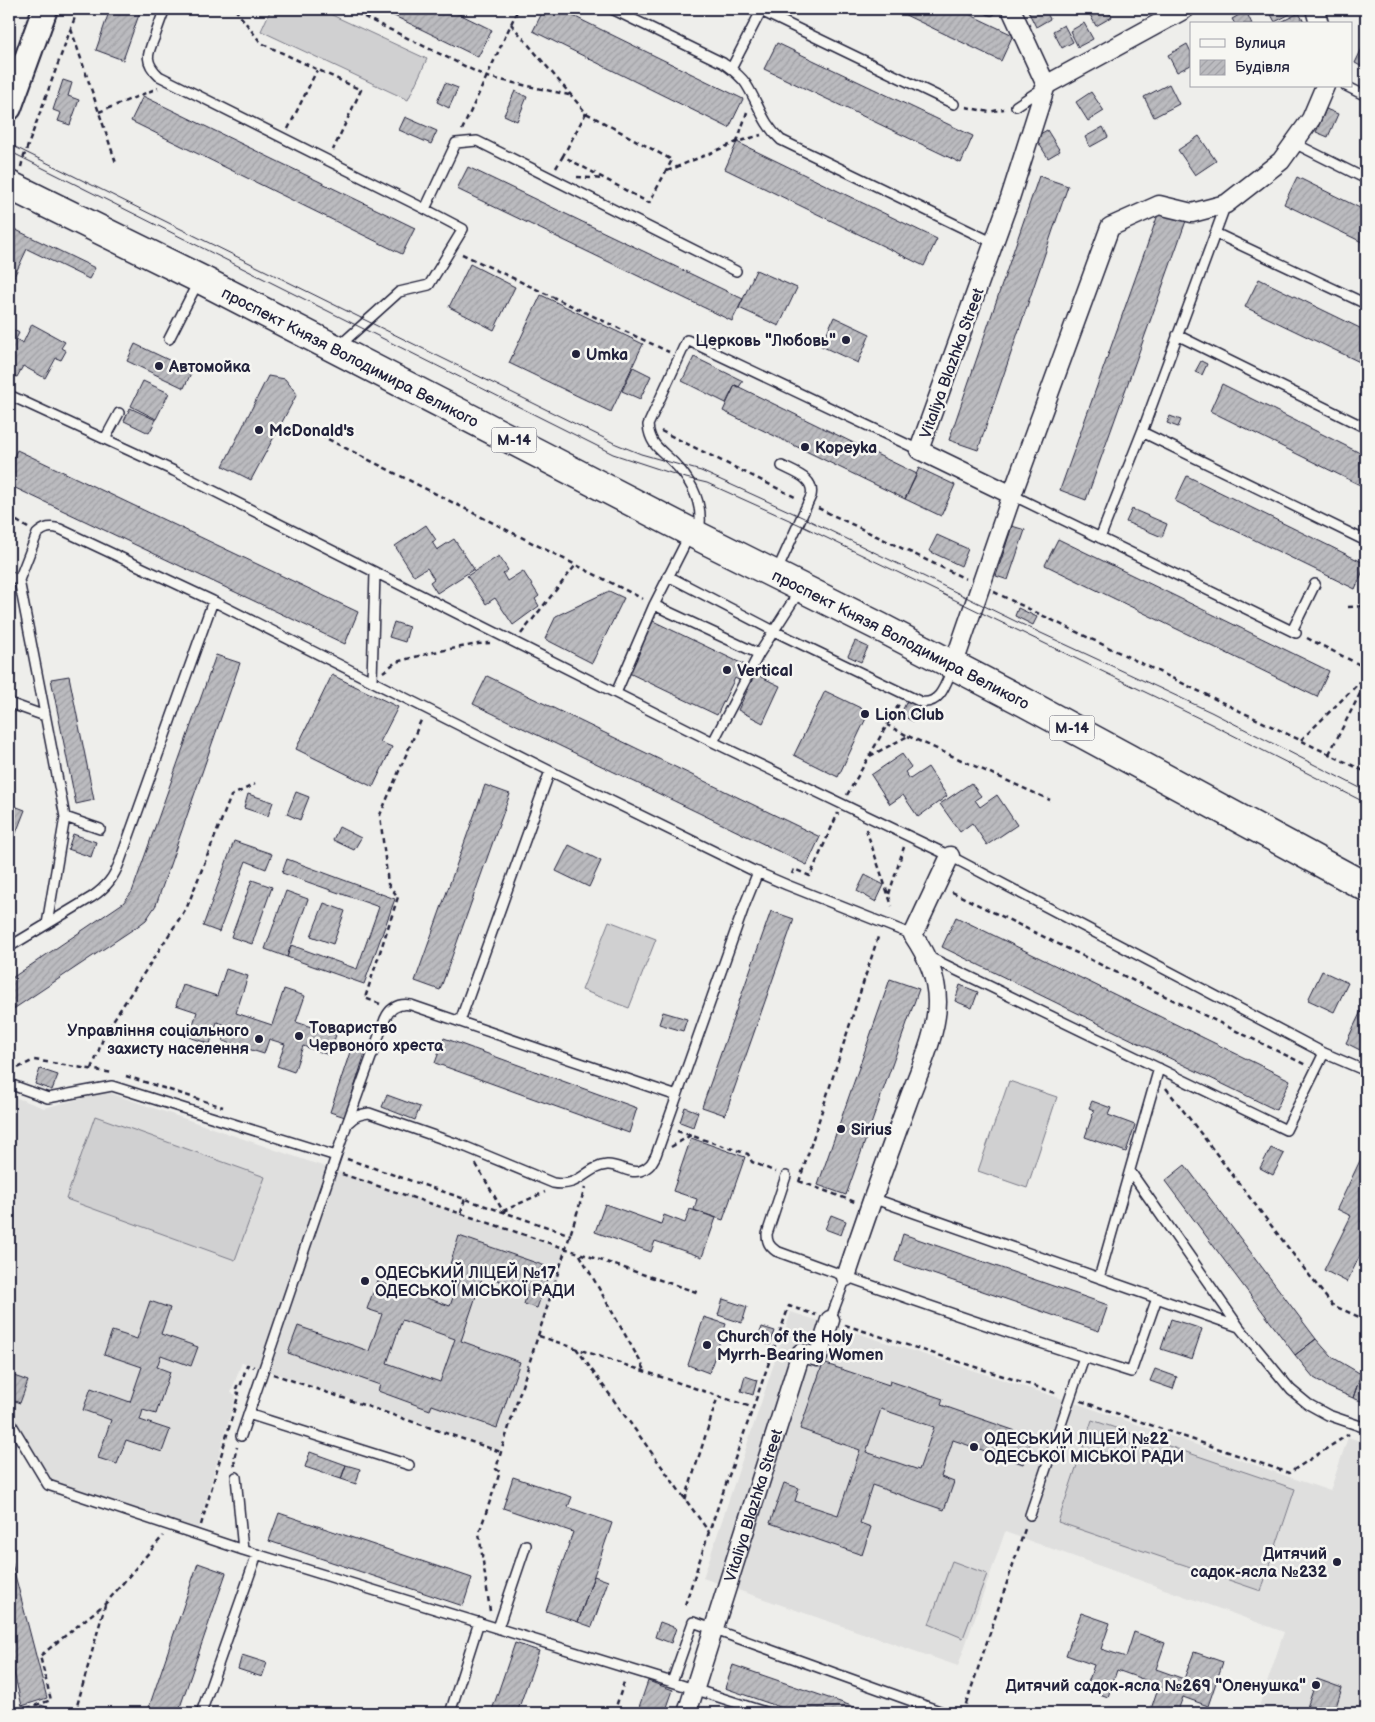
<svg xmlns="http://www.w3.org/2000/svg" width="1375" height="1722" font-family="'Balsamiq Sans',sans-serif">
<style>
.built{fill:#dfdfde}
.garden{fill:#d0d0d1;stroke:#797986}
.building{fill:url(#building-hatch);stroke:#22223b;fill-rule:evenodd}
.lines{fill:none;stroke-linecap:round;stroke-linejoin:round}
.lane-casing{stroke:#22223b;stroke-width:12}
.street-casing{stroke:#22223b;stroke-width:21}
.secondary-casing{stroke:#22223b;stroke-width:28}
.highway-casing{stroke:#22223b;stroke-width:31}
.path{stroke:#22223b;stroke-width:2.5;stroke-dasharray:5 4;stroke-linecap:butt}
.lane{stroke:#f6f6f2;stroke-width:9}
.street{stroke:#f6f6f2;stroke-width:18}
.secondary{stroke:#f6f6f2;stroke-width:24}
.highway{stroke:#f6f6f2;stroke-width:28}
.tram{stroke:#22223b;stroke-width:1}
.poi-dot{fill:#22223b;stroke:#f6f6f2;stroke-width:2}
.labels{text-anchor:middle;stroke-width:5;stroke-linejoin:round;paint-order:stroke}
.shield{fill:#f6f6f2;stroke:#626272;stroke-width:1}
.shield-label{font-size:15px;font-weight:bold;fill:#22223b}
.poi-label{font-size:16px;font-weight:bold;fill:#22223b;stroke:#f6f6f2;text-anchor:start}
.street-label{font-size:16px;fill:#22223b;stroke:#f6f6f2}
</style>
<defs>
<pattern id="building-hatch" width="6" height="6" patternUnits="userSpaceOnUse" patternTransform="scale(1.25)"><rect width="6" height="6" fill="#bbbbbf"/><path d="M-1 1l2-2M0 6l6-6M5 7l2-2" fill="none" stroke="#a0a0a5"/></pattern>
</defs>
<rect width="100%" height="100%" fill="#eeeeeb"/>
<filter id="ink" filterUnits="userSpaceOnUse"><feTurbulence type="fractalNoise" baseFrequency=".02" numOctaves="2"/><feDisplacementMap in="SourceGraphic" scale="10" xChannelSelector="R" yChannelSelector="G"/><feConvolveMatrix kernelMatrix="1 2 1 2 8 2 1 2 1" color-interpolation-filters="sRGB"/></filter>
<g filter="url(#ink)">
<path class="built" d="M107 1092 567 1250 500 1451 242 1362 231 1393 236 1395 198 1529 53 1482 9 1411V1095L44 1108Z
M791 1312 1075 1403 1330 1491 1348 1437 1366 1443V1713H1257L1284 1632 1005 1532 958 1666 703 1578Z"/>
<path class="garden" d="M271 9H319L427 59 408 100 261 31Z
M609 921 656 939 629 1008 582 990Z
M1009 1081 1057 1097 1027 1188 978 1171Z
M95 1116 265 1177 235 1260 66 1199Z
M1092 1420 1295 1489 1261 1591 1058 1522Z
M952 1561 987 1574 963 1638 929 1624Z"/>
<path class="building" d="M110 9H141L123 60 96 50Z
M380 9H449L492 30 478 57Z
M544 9H559L743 99 729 128 533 31Z
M893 9H958L1013 35 1001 61Z
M1027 9H1045L1050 19 1036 27Z
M1087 9H1108L1112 17 1096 26Z
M1268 9H1288L1290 14 1275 22Z
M1246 11 1252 24H1235L1232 19Z
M1299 13 1305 24H1279V23Z
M1084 23 1093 39 1078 47 1070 31Z
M1064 25 1073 42 1062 48 1053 31Z
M1366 40V69L1355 63Z
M777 43 973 136 961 163 764 69Z
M1187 44 1191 52V65L1177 72 1168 55Z
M63 80 72 83 68 96 79 100 70 125 58 121 61 113 53 110Z
M445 83 458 88 449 108 437 102Z
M1169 84 1179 104 1154 117 1144 97Z
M515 91 527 97 517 121 504 115Z
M1091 92 1104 111 1088 121 1076 102Z
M143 96 415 228 402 254 131 121Z
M1326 109 1338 114 1328 137 1316 132Z
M405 117 437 131 431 144 399 130Z
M1103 127 1108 137 1090 147 1085 137Z
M1047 130 1060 151 1048 158 1035 137Z
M1199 136 1216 161 1195 175 1178 150Z
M737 142 937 239 924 266 725 169Z
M468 167 743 299 732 321 457 189Z
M1039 176 1068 186 978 450 949 440Z
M1297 177 1366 211V244L1284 204Z
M1160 209 1187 218 1086 500 1060 490Z
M12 228 95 268 89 279 27 249 11 283 9 281V233Z
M470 264 515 287 494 330 449 307Z
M756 270 797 288 779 326 739 308Z
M1259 279 1366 331V365L1245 307Z
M541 295 643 344 611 412 509 363Z
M834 317 870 334 858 363 821 346Z
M32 324 65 342 61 348 66 351 61 360 56 358 45 378 23 366 17 377 9 373V327L19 333 16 339 23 343Z
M135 344 192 371 184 388 127 361Z
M694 357 743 381 739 387 735 385 726 403 682 381Z
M1201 361 1207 364 1202 375 1195 372Z
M633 367 651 376 640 399 622 391Z
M268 376 285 379 297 394 251 480 223 466Z
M143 381 169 393 156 419 131 406Z
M1222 384 1366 456V488L1210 411Z
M735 385 917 474 905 499 723 411Z
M130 408 156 420 149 433 124 421Z
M1170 416 1181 420 1178 427 1167 423Z
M17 450 358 612 345 644 9 485V467Z
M919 468 955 485 941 516 905 499Z
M1187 476 1366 564 1355 589 1175 501Z
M1132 509 1167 524 1162 537 1126 522Z
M426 525 436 540 432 542 437 550 454 539 474 569 437 593 430 582 434 579 427 568 414 576 395 546Z
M1012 526 1025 530 1008 580 996 576Z
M937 535 968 549 961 566 929 551Z
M1058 539 1329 671 1317 697 1045 565Z
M499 556 508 570 503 574 507 581 523 571 539 596 535 599 539 606 513 625 495 598 486 604 467 576Z
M609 591 624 598 592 663 545 639 556 616Z
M1018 608 1037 617 1033 625 1015 616Z
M653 621 747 666 740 681 735 678 717 715 629 673Z
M394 622 409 627 405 642 389 637Z
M855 641 868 647 861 662 848 656Z
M216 655 240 663 156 905 146 920 138 926 9 1012V980L123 903 132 892Z
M755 674 780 686 763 723 738 710Z
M332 675 398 707 380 742 392 747 373 787 296 749Z
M69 676 94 800 76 804 51 679Z
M487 676 820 837 807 865 473 704Z
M825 691 869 712 838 777 794 755Z
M907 701 922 708 915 722 900 715Z
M902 754 911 767 905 772 910 779 928 767 947 796 918 817 903 795 890 804 871 775Z
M971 783 981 796 975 800 980 807 997 795 1017 825 987 845 972 823 960 832 940 804Z
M485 785 510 794 440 990 415 981Z
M296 792 309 797 300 820 287 814Z
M248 794 273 802 268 816 244 808Z
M9 804 25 810 9 851Z
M339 827 361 838 354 850 333 840Z
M73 834 96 842 91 857 68 849Z
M234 841 272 854 266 869 246 861 219 932 203 926Z
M569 845 601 861 589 887 556 871Z
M287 859 395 899 364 984 287 957 291 945 357 969 379 907 282 873Z
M865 875 884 885 876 902 857 891Z
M252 880 272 887 252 944 231 937Z
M286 891 308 899 287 957 265 949Z
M324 903 345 911 333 944 311 936Z
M771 911 794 919 725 1115 702 1107Z
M956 917 1290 1080 1276 1110 942 947Z
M226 969 248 976 236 1013 272 1025 284 989 305 996 296 1022 336 1035 329 1055 303 1046 294 1072 277 1066 285 1044 269 1039 264 1054 223 1041 228 1026 217 1022 210 1044 189 1037 197 1012 176 1005 183 985 217 996Z
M1322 971 1348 983 1334 1012 1308 1000Z
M890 979 919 989 846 1195 818 1185Z
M960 985 978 992 972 1008 955 1001Z
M1363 1007 1366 1008V1053L1346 1043Z
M663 1012 687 1019 683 1031 659 1024Z
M444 1038 637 1108 629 1133 435 1063Z
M352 1046 366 1050 345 1117 330 1112Z
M40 1069 58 1075 52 1090 35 1084Z
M387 1095 420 1107 415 1120 382 1107Z
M1092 1101 1111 1108 1108 1115 1135 1125 1126 1152 1085 1137 1094 1110 1089 1108Z
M685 1107 698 1112 693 1127 680 1122Z
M691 1138 745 1157 723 1220 694 1210 697 1199 673 1191Z
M1271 1148 1284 1154 1273 1175 1260 1168Z
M1366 1148V1212L1361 1222 1366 1224V1243L1347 1282 1324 1270 1351 1216 1337 1209Z
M1185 1165 1316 1339 1295 1355 1165 1181Z
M605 1204 661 1224 664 1215 685 1223 690 1209 716 1218 702 1257 655 1241 651 1252 595 1232Z
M831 1215 846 1221 841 1235 825 1229Z
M903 1234 1108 1305 1099 1331 895 1261Z
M459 1236 551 1268 537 1308 524 1304 528 1291 483 1275 461 1341 520 1362 497 1428 432 1405 430 1410 378 1391 380 1385 288 1353 298 1326 369 1351 382 1314 367 1309 377 1281 450 1306 463 1268 450 1264ZM402 1320 455 1339 440 1382 387 1363Z
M723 1299 747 1307 742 1323 718 1315Z
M150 1301 170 1308 161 1334 198 1347 191 1366 161 1355 157 1367 170 1372 156 1414 143 1410 140 1420 170 1430 162 1452 126 1440 117 1464 98 1458 111 1420 83 1410 91 1388 130 1402 142 1367 104 1354 112 1331 137 1339Z
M704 1317 726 1324 709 1373 688 1365Z
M1171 1319 1202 1329 1192 1359 1161 1349Z
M762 1327 775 1331 770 1345 757 1341Z
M1316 1339 1332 1357 1361 1374 1353 1398 1328 1387 1321 1382 1314 1378 1295 1355Z
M823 1363 889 1385 890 1381 943 1399 941 1405 1033 1437 1023 1464 953 1440 941 1477 954 1482 944 1510 872 1485 860 1523 871 1527 862 1555 770 1523 784 1483 799 1488 795 1501 838 1515 860 1450 800 1429ZM881 1409 934 1427 919 1470 866 1452Z
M1155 1369 1177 1377 1173 1389 1150 1381Z
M1361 1374 1366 1375V1403L1353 1398Z
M14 1376 28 1381 20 1403 9 1399V1391Z
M745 1376 757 1380 753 1395 741 1391Z
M310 1452 346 1465 341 1479 305 1467Z
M346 1465 360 1469 356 1484 341 1479Z
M513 1477 572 1497 568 1507 612 1523 578 1622 546 1611 573 1532 503 1508Z
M279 1513 472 1578 463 1606 269 1541Z
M9 1552 47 1698 22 1706 9 1652Z
M198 1563 226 1573 178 1713H147Z
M594 1576 608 1581 592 1627 578 1622Z
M1081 1613 1110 1623 1101 1649 1126 1657 1134 1632 1165 1643 1156 1669 1184 1679 1194 1652 1223 1662 1208 1706 1183 1697 1177 1713H1154L1150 1712 1159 1685 1117 1670 1108 1697 1086 1689 1094 1665 1066 1655Z
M660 1622 676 1628 671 1643 655 1637Z
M515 1643 539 1651 517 1713H491Z
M242 1655 267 1663 262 1677 238 1669Z
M733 1665 872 1713H797L725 1688Z
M1317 1679 1342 1688 1334 1713H1305Z
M648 1681 673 1690 665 1713H637Z
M41 1705 64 1713H39Z"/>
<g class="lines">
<g class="lane-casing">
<path id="lane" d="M165 9C161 18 158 27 155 36 148 53 143 61 159 76L425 209 463 229 429 285 399 292 338 347
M612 9 723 63C731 69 740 75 746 84 759 104 762 123 781 140L994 243
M989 9 991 10
M761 11 954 104
M731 69 762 9
M1346 86 1366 96
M1016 106 1043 88
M1294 143 1366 179
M425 209 456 143 477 141 736 271
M1215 233 1366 304
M1177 335 1366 428
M169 339 198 282
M9 395 174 471 713 742 950 856 1324 1053 1366 1071
M1142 432 1366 541
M105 439 119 413
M1012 495 1296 633
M699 533C704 506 693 482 673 462 660 449 650 445 648 425L687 340 919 450
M1100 538 1142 432 1226 204
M777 571 811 496C815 478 795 473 782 466
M9 576 19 580
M668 576 774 631 921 702C941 705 946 682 953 667
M654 605 759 654
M1292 631 1315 584
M372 680 375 572
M616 693 654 605 690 534
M9 703 45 716
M713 742 759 654 800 590
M65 817 100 829
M47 924 65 817 19 580 37 534C45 527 51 526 60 529L213 601 550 771 752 870 787 885 913 935
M9 947 92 897C107 887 114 877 120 861L213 601
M927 956 1286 1130 1324 1053
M460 1021 550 771
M9 1084 48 1098 112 1086 336 1156
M349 1122C355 1116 360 1114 369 1113L466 1147 553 1183C581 1188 585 1167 607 1165 618 1164 628 1174 640 1171 649 1168 652 1163 656 1155L745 904 758 872
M1130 1171 1239 1327 1291 1390 1308 1404 1328 1415 1366 1428
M786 1176 767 1234C767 1242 769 1246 776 1251 893 1294 1012 1335 1131 1372L1157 1298
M872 1198 1239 1327
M1099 1278 1159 1068
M830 1320 846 1277
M248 1414 409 1465
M9 1420 48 1485 243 1550 672 1682 768 1713
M241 1436 347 1124 385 1019C390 1008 398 1003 411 1005L677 1096
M236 1477 243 1550
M1030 1515 1084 1357
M498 1628 526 1545
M672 1682 693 1622 945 1713
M201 1713 257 1554
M450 1713 479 1622"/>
</g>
<g class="street-casing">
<g id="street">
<path d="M1011 9 1046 85 1010 198 919 450 1012 495"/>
<path d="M1315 9 1319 24"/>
<path d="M1046 85 1185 9"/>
<path d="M953 666 1012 495 1110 227 1159 205 1192 213 1226 204 1281 161 1311 119 1325 86"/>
<path d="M846 1277C865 1219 886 1161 907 1104 918 1073 937 1035 937 1002 937 977 927 956 913 935L950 856"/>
<path id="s1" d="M687 1713 801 1353 818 1357 830 1320"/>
</g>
</g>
<g class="secondary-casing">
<path id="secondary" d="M9 108 45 9"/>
</g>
<g class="highway-casing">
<g id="highway">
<path id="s2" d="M9 185 200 279 698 536 880 627 1024 702 1366 887"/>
</g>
</g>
<path class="path" d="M235 9 261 43 361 90 333 150
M348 9 487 77 569 95
M511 24 586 113 672 160 649 203 563 156 586 113
M71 29 116 163
M966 107 989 112 1004 109
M99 112 158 88
M747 112 737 142 761 135
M288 129 317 70
M462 130 518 9
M21 167 23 159 78 9
M556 168 563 156
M667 171 737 142
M577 177 604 179
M462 254 669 352
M304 427 643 599
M661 431 797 498
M818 508 966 579
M9 516 28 528
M994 592 1366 772
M1348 607 1365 606 1366 604
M521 634 575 566
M1307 638 1366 668
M383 672 396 662 434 652 478 644 490 643
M908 736 1050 800
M1301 740 1366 676
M1329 754 1366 682
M870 756 908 736 887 725
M847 795 899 704
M866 829 892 906
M792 874 794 869 810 876 838 813
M952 892 1306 1065
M889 894 904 847
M380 1004 365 998 398 897 388 884 380 815 422 718
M92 1069 105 1033 187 907 231 796 255 784
M10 1072 34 1060 113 1073
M126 1076 223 1107
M1166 1088 1332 1305 1366 1320
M677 1131 748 1154 752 1162 776 1172
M671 1147 691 1135
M347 1159 571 1235
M476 1164 503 1211 545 1192
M342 1174 699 1293
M799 1181 855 1202
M799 1182 879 934
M461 1213 465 1198
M580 1255 645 1370
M845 1325 1059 1394
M539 1336 754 1408
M576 1348 709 1532
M273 1374 501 1452
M1081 1401 1289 1473 1349 1434
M235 1466 234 1459 237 1447
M685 1500 718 1396
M201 1525 239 1393 235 1392 237 1386 240 1387 247 1365 254 1367
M685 1605 709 1532 789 1306 816 1315
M490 1611 479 1533 500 1472 496 1469 501 1452 585 1188
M9 1709H25L51 1700 40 1656 106 1603 163 1536
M75 1713 105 1605
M614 1713 625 1679
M963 1713 1026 1526"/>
<use href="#lane" class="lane"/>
<use href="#street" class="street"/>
<use href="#secondary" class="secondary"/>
<use href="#highway" class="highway"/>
<path class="tram" d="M9 144 616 444 641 454 701 471 802 517 1015 621 1211 712 1366 791
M9 151 613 454 686 478 707 483 798 524 1209 723 1366 803"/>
</g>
</g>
<g class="poi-dot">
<circle cx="846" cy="340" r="5"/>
<circle cx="576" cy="354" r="5"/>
<circle cx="159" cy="366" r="5"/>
<circle cx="259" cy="430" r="5"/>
<circle cx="805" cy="447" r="5"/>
<circle cx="727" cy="670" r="5"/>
<circle cx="865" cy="714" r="5"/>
<circle cx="299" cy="1036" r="5"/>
<circle cx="259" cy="1039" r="5"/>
<circle cx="841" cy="1129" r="5"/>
<circle cx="365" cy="1281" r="5"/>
<circle cx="707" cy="1345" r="5"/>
<circle cx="974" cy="1447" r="5"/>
<circle cx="1337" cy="1562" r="5"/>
<circle cx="1316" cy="1685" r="5"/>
</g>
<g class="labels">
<g class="shield">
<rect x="491.5" y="427.5" width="45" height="25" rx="4"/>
<rect x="1049.5" y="715.5" width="45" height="25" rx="4"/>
</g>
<g class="shield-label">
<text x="514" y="445">М-14</text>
<text x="1072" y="733">М-14</text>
</g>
<g class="poi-label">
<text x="836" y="346" text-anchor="end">Церковь "Любовь"</text>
<text x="586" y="360">Umka</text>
<text x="169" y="372">Автомойка</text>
<text x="269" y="436">McDonald's</text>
<text x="815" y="453">Kopeyka</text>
<text x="737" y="676">Vertical</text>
<text x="875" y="720">Lion Club</text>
<text x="309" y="1033">Товариство<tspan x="309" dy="18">Червоного хреста</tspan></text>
<text x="249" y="1036" text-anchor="end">Управління соціального<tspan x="249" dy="18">захисту населення</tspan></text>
<text x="851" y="1135">Sirius</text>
<text x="375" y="1278">ОДЕСЬКИЙ ЛІЦЕЙ №17<tspan x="375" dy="18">ОДЕСЬКОЇ МІСЬКОЇ РАДИ</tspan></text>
<text x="717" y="1342">Church of the Holy<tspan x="717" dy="18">Myrrh-Bearing Women</tspan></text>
<text x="984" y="1444">ОДЕСЬКИЙ ЛІЦЕЙ №22<tspan x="984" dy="18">ОДЕСЬКОЇ МІСЬКОЇ РАДИ</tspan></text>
<text x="1327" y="1559" text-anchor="end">Дитячий<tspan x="1327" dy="18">садок-ясла №232</tspan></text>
<text x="1306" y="1691" text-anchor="end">Дитячий садок-ясла №269 "Оленушка"</text>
</g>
<g class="street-label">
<text dy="6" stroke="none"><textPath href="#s2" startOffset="382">проспект Князя Володимира Великого</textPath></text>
<text transform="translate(951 363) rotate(-70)" y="6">Vitaliya Blazhka Street</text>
<text dy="6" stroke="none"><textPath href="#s2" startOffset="1001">проспект Князя Володимира Великого</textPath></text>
<text dy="6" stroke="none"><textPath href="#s1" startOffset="218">Vitaliya Blazhka Street</textPath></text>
</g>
</g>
<rect width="1375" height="1722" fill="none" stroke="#f6f6f2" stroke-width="30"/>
<rect x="15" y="15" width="1345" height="1692" fill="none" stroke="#22223b" stroke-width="2" filter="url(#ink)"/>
<rect x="1190" y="22" width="162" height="65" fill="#f6f6f2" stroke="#a1a1a9"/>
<rect x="1200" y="39" width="25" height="8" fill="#f6f6f2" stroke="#a1a1a9"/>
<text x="1235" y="48" font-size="15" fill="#22223b">Вулиця</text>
<rect x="1200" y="60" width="25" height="15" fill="url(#building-hatch)" stroke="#a1a1a9"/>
<text x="1235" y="72" font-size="15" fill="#22223b">Будівля</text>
</svg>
